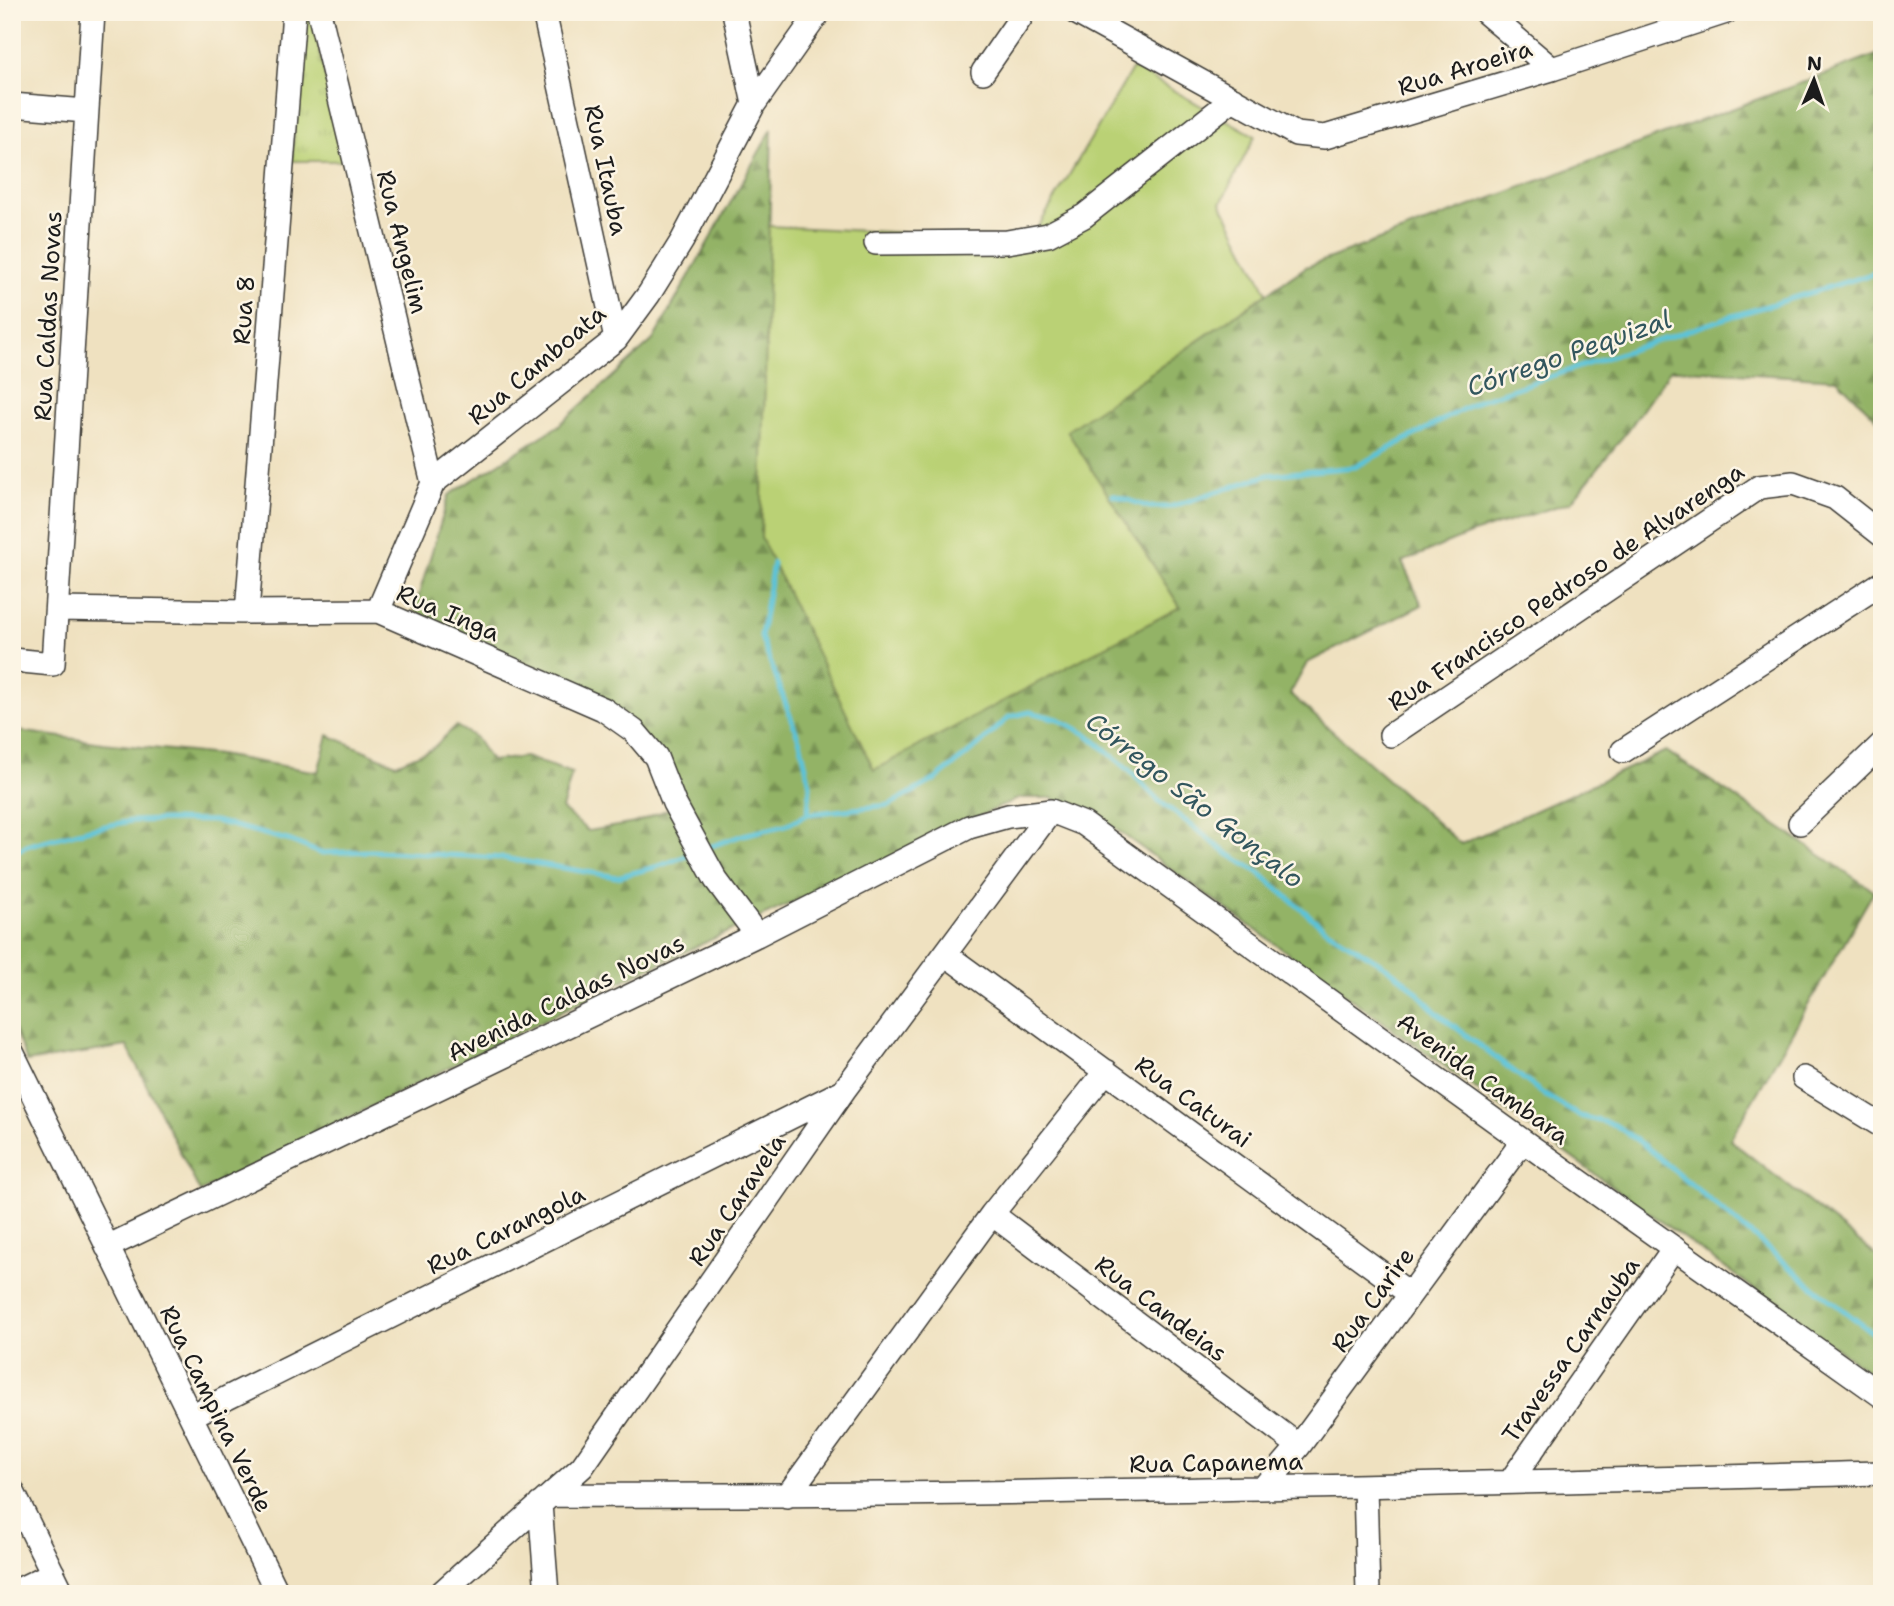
<svg xmlns="http://www.w3.org/2000/svg" width="1894" height="1606" font-family="'Shantell Sans',sans-serif">
<style>
.forest{fill:url(#forest-firs);stroke:#586841;stroke-width:2}
.park{fill:url(#park-tufts);stroke:#6b7648;stroke-width:2}
.garden{fill:#bad175;stroke:#6b7648;stroke-width:2}
.lines{fill:none;stroke-linecap:round;stroke-linejoin:round}
.stream{stroke:#5bc3d8;stroke-width:5}
.minor-casing{stroke:#3c3a35;stroke-width:26}
.minor{stroke:#fff;stroke-width:23}
.labels{text-anchor:middle;stroke-width:5;stroke-linejoin:round;paint-order:stroke}
.street-label{font-size:24px;fill:#1c1c1c;stroke:#fcf5e5}
.water-label{font-size:26px;font-style:italic;fill:#32565e;stroke:#fcf5e5}
</style>
<defs>
<pattern id="forest-firs" width="22" height="20" patternUnits="userSpaceOnUse" patternTransform="scale(1.75)"><rect width="22" height="20" fill="#93b366"/><path d="M5 1l3.5 6h-7zM16 11l3.5 6h-7z" fill="#779153"/></pattern>
<pattern id="park-tufts" width="24" height="20" patternUnits="userSpaceOnUse" patternTransform="scale(1.75)"><rect width="24" height="20" fill="#bad175"/><path d="M3 7l-1-3M5 7V3M7 7l1-3M15 17l-1-3M17 17v-4M19 17l1-3" fill="none" stroke="#9fb365"/></pattern>
</defs>
<rect width="100%" height="100%" fill="#fcf5e5"/>
<filter id="ink" filterUnits="userSpaceOnUse"><feTurbulence type="fractalNoise" baseFrequency=".0143" numOctaves="2"/><feDisplacementMap in="SourceGraphic" scale="14" xChannelSelector="R" yChannelSelector="G"/><feConvolveMatrix kernelMatrix="1 2 1 2 8 2 1 2 1" color-interpolation-filters="sRGB"/></filter>
<filter id="wash" filterUnits="userSpaceOnUse"><feTurbulence type="fractalNoise" baseFrequency=".00686" numOctaves="4" result="noise"/><feDisplacementMap in="SourceGraphic" scale="28" xChannelSelector="R" yChannelSelector="G"/><feGaussianBlur stdDeviation="1.57" result="paint"/><feColorMatrix in="noise" values="0 0 0 0 0 0 0 0 0 0 0 0 0 0 0 0 0 1.4 0 .05"/><feComposite in="paint" operator="in"/></filter>
<g filter="url(#wash)">
<rect width="100%" height="100%" fill="#efe1c0"/>
<path class="forest" d="M1882 53V424L1837 379 1671 369 1629 429 1571 502 1470 534 1402 562 1422 605 1307 663 1290 694 1461 844 1666 751 1874 891 1730 1140 1882 1260V1381L1096 815 1051 798H1019L628 978 200 1192 127 1046 27 1062 12 1024V730L103 743 219 755 318 772 328 735 396 764 432 749 456 726 475 737 491 761 525 757 572 773 562 809 588 831 635 823 688 801 671 769 545 672 414 611 449 495 558 426 653 340 772 129 761 538 1180 607 1066 431 1306 267Z"/>
<path class="park" d="M303 12H311L344 161H292Z"/>
<path class="garden" d="M1133 68 1255 136 1221 203 1267 293 1067 431 1180 607 874 770 761 538 769 226 1031 239Z"/>
<g class="lines">
<path class="stream" d="M1113 495 1149 507H1170L1268 475 1355 467 1480 400 1723 319 1882 271
M773 563 761 637 801 745 810 785 808 814
M706 848 743 835 786 825 808 814 889 805 936 779 979 745 1009 717 1030 712 1058 719 1088 735 1128 769 1158 800 1191 825 1225 852 1258 872 1324 928 1385 966 1408 983 1437 1013 1546 1096 1580 1116 1615 1125 1644 1145 1816 1289 1882 1340
M12 853 29 845 90 829 131 821 168 820 215 821 291 841 320 853 371 851 503 858 617 877 659 866 694 853"/>
</g>
</g>
<g filter="url(#ink)">
<g class="lines">
<g class="minor-casing">
<path id="minor" d="M319 12 433 483
M544 12 616 339
M734 12 754 104
M1075 12 1296 134 1325 137 1552 69 1726 12
M1485 12 1552 69
M983 72 1021 17 1022 12
M12 105 86 111
M876 243 1007 242 1048 235 1084 216 1233 99
M57 609 247 612 378 611 603 709 634 731 656 757 674 803 716 880 757 935
M378 611 433 483 616 339 649 294 682 241 754 104 819 12
M247 612 294 12
M12 660 53 664 93 12
M1391 735 1759 487 1793 483 1835 498 1882 535
M1623 751 1882 583
M1800 823 1882 744
M945 954 1410 1294
M12 1052 278 1594
M1804 1078 1882 1126
M992 1214 1299 1446
M107 1247 757 935 969 827 1008 816 1051 811 1084 824 1523 1141 1882 1396
M191 1416 843 1091
M1510 1482 1674 1248
M1365 1486 1368 1594
M1263 1488 1299 1446 1523 1141
M12 1490 63 1594
M551 1495C995 1497 1438 1484 1882 1473
M787 1496 992 1214 1106 1071
M540 1504 547 1594
M12 1593 53 1573
M440 1594 582 1467 844 1090 1051 811"/>
</g>
<use href="#minor" class="minor"/>
</g>
</g>
<g class="labels">
<g class="street-label">
<text transform="translate(1465 68) rotate(-17)" y="8">Rua Aroeira</text>
<text transform="translate(606 170) rotate(78)" y="8">Rua Itauba</text>
<text transform="translate(402 242) rotate(76)" y="8">Rua Angelim</text>
<text transform="translate(244 310) rotate(-86)" y="8">Rua 8</text>
<text transform="translate(48 316) rotate(-87)" y="8">Rua Caldas Novas</text>
<text transform="translate(537 365) rotate(-40)" y="8">Rua Camboata</text>
<text transform="translate(1566 587) rotate(-34)" y="8">Rua Francisco Pedroso de Alvarenga</text>
<text transform="translate(448 613) rotate(23)" y="8">Rua Inga</text>
<text transform="translate(566 998) rotate(-26)" y="8">Avenida Caldas Novas</text>
<text transform="translate(1483 1079) rotate(36)" y="8">Avenida Cambara</text>
<text transform="translate(1193 1102) rotate(36)" y="8">Rua Caturai</text>
<text transform="translate(737 1200) rotate(-56)" y="8">Rua Caravela</text>
<text transform="translate(506 1230) rotate(-26)" y="8">Rua Carangola</text>
<text transform="translate(1373 1300) rotate(-54)" y="8">Rua Carire</text>
<text transform="translate(1161 1309) rotate(37)" y="8">Rua Candeias</text>
<text transform="translate(1571 1350) rotate(-55)" y="8">Travessa Carnauba</text>
<text transform="translate(216 1409) rotate(64)" y="8">Rua Campina Verde</text>
<text transform="translate(1216 1463) rotate(-1)" y="8">Rua Capanema</text>
</g>
<g class="water-label">
<text transform="translate(1569 353) rotate(-19)" y="9">Córrego Pequizal</text>
<text transform="translate(1195 800) rotate(38)" y="9">Córrego São Gonçalo</text>
</g>
</g>
<rect width="1894" height="1606" fill="none" stroke="#fcf5e5" stroke-width="42"/>
<g transform="translate(1814 80) rotate(2)" stroke="#fcf5e5" stroke-width="5" paint-order="stroke">
<path d="M0-5L12 26L0 18L-12 26Z" fill="#1c1c1c"/>
<text y="-10" font-size="19" font-weight="bold" text-anchor="middle" fill="#1c1c1c">N</text>
</g>
</svg>
